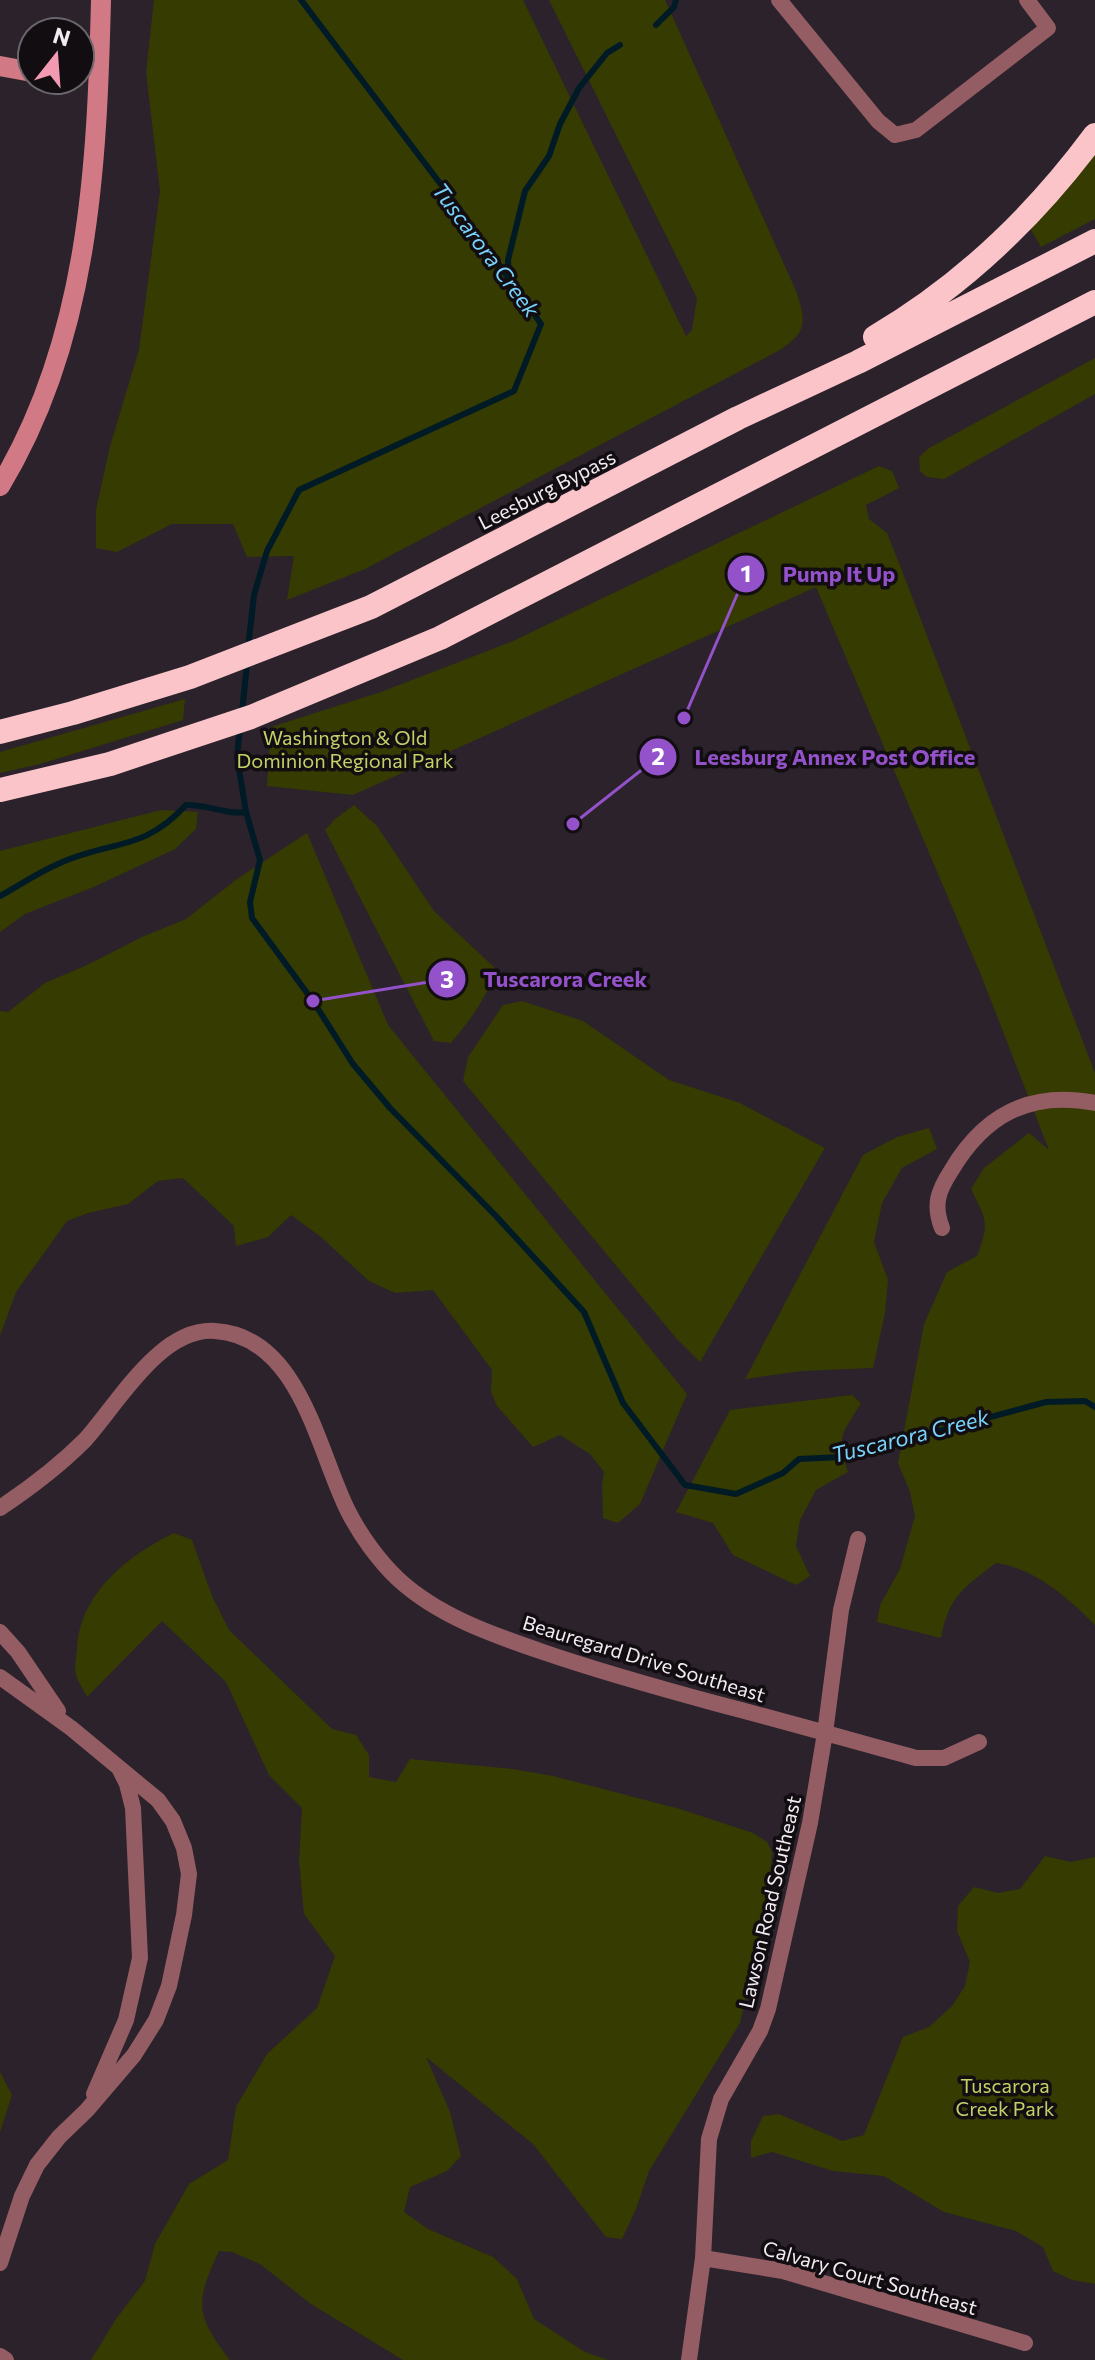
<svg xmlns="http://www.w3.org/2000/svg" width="1095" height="2360" font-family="Commissioner,sans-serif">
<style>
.green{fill:#363b01}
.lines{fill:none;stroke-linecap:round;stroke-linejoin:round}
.stream{stroke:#011b26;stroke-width:6}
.street{stroke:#935d63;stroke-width:16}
.secondary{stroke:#d17a86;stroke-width:20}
.highway{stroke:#fbc4c9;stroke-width:24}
.labels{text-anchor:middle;stroke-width:7;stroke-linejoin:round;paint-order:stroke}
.street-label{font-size:20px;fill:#f2ecf2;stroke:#110d11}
.park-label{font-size:20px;fill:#c4d067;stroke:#110d11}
.water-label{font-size:22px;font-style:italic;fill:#78d2fb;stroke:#110d11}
.leader{fill:none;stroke:#9352c9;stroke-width:3}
.callout-dot{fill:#9352c9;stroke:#110d11;stroke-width:3}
.mark-label{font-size:24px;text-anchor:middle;font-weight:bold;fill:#fff}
.callout-label{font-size:22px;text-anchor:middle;font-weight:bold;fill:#9352c9;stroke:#110d11;stroke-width:7;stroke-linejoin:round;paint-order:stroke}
</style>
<rect width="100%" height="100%" fill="#2b222b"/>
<path class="green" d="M154 0H523L686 336 692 330 697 298 549 0H665L797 293C806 323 807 332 780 350L365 569 287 600 294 556 247 557 233 524H172L117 552 96 548V510L110 446 139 350 160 191 146 72Z
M1095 151V219L1041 247 1029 226Z
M1095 358V394L944 479 927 477 920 471 919 457 929 448Z
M879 466 892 471 899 488 866 505 869 519 887 533 901 568 1095 1073V1625C1067 1597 1036 1569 996 1563 964 1587 949 1596 941 1638L877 1622 880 1605 900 1569 915 1516 910 1492 898 1463 924 1324 947 1272 977 1256C990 1222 986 1220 971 1189L984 1168 1029 1133 1049 1150 981 975 816 587 353 795 267 786 271 727 381 692 513 641Z
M185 699 183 720 40 764 0 773V752Z
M354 805 377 826 434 911 496 969C487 998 470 1020 451 1043L434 1041 325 830 335 819Z
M161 810 198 812 196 829 175 849 96 886 25 914 0 932V851Z
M307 833 388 1025 687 1394 640 1504 618 1523 603 1518 602 1485 604 1472 590 1454 560 1435 533 1447 497 1406 491 1392 492 1370 433 1290 395 1293 369 1281 321 1237 291 1215 268 1237 236 1246 234 1226 183 1178 158 1181 128 1204 88 1213 67 1221 16 1292 0 1336V1011L8 1012 45 983 87 965 142 937 186 919 237 879Z
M522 1001 583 1021 669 1080 740 1103 825 1148 700 1362 676 1338 463 1081 468 1057 503 1005Z
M929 1128 937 1149 902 1168 882 1203 874 1242 888 1280 885 1313 873 1368 802 1371 745 1379 863 1155 897 1137Z
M852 1395 861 1403C842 1435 836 1434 848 1472L816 1490 800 1520 796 1546 810 1576 796 1585 733 1555 713 1523 676 1512 730 1410Z
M174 1533 192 1540 212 1596 229 1630 332 1729 356 1735 369 1755V1777L396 1782 410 1759 513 1769 553 1776 680 1809 753 1833 767 1842 772 1852 768 1901 740 2023 649 2171 636 2209 622 2239 606 2237 533 2144 426 2057 450 2112 461 2156 447 2171 410 2187 404 2212 428 2229 493 2257 517 2279 534 2319 585 2352 608 2360H403L311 2304 260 2264 232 2252 219 2251C195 2303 195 2315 230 2360H91L116 2319 145 2281 155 2244 189 2184 228 2160 236 2107 267 2054 317 2008 335 1956 304 1914 299 1861 302 1808 269 1775 226 1682 162 1621 87 1697C84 1690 78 1682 76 1675 74 1668 76 1658 77 1650 79 1594 127 1556 174 1533Z
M1045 1856 1071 1862 1095 1857V2284L1072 2280 1053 2271 1043 2247 1016 2231 944 2212 884 2176 833 2171 772 2152 751 2158V2141L763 2116 779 2114 842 2141 864 2135 903 2037 929 2027 952 2006 965 1986 970 1962 957 1931 958 1906 974 1887 998 1893 1020 1889Z
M0 2072 12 2095 0 2132Z"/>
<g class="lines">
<path class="stream" d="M656 25 674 7 676 0
M509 276 508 260 525 191 549 156 560 124 579 88 607 53 620 45
M248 648 254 595 267 551 299 490 514 391 541 324 458 207 301 0
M242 712 247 664
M240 727 237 757 246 812 260 860 250 902 252 918 313 1001 353 1064 390 1108 496 1216 584 1312 623 1403 685 1485 736 1494 783 1473 799 1459 842 1457 1046 1402 1085 1401 1095 1407
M0 896C20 885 39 872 60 863 111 840 143 852 186 805 207 804 226 815 246 812"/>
<path class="street" d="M779 0 878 121 895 135 916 130 1048 28 1027 0
M942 1228C933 1205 938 1191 951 1171 984 1115 1030 1090 1095 1103
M0 1508C30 1488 59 1466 85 1440 117 1405 160 1327 215 1331 300 1336 318 1452 348 1511 360 1535 379 1561 398 1579 438 1616 493 1635 543 1652 601 1672 659 1688 718 1704 784 1721 850 1740 916 1758H944L979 1742
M0 1632 18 1652 58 1711
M0 1677 71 1728 158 1800 173 1821 184 1848 189 1874 184 1915 169 1986 156 2020 134 2055 87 2110 59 2137 37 2165 22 2196 0 2263
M94 2094 126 2020 140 1958 133 1808 127 1784 119 1768
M703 2258 783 2271 1025 2343
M0 2356 6 2360
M689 2360 703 2258 709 2139 721 2099 760 2031 768 2009 810 1823 825 1733 841 1610 858 1539"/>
<path class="secondary" d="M0 66 32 72
M0 486C89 339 97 167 101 0"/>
<path class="highway" d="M875 337C962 286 1035 216 1095 135
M0 732 73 713 190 677 371 607 738 418 858 362 1095 241
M0 790 110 764 251 717 440 638 1095 302"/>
</g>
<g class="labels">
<g class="street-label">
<text transform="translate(547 490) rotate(-27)" y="7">Leesburg Bypass</text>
<text transform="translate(644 1659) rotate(17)" y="7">Beauregard Drive Southeast</text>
<text transform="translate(770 1902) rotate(-77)" y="7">Lawson Road Southeast</text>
<text transform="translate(870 2278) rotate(16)" y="7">Calvary Court Southeast</text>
</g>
<g class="park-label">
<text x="345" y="745">Washington &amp; Old<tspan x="345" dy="23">Dominion Regional Park</tspan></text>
<text x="1005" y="2093">Tuscarora<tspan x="1005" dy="23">Creek Park</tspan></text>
</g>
<g class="water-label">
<text transform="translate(486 250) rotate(53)" y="8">Tuscarora Creek</text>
<text transform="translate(910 1436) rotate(-14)" y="8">Tuscarora Creek</text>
</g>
</g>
<path class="leader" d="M684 718L746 574M573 824L658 757M313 1001L447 979"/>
<g class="callout-dot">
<circle cx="684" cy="718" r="8"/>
<circle cx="573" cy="824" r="8"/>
<circle cx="313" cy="1001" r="8"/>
<circle cx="746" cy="574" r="20"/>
<circle cx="658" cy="757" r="20"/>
<circle cx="447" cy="979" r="20"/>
</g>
<g class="mark-label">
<text x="746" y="582">1</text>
<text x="658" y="765">2</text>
<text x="447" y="988">3</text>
</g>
<g class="callout-label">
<text x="839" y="582">Pump It Up</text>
<text x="835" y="765">Leesburg Annex Post Office</text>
<text x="565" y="987">Tuscarora Creek</text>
</g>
<g transform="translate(56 56) rotate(17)"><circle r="38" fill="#110d11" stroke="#6b666b" stroke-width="2"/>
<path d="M0-6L14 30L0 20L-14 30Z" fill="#f19ab1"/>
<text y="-12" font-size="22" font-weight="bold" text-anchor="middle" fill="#f2ecf2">N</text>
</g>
</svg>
